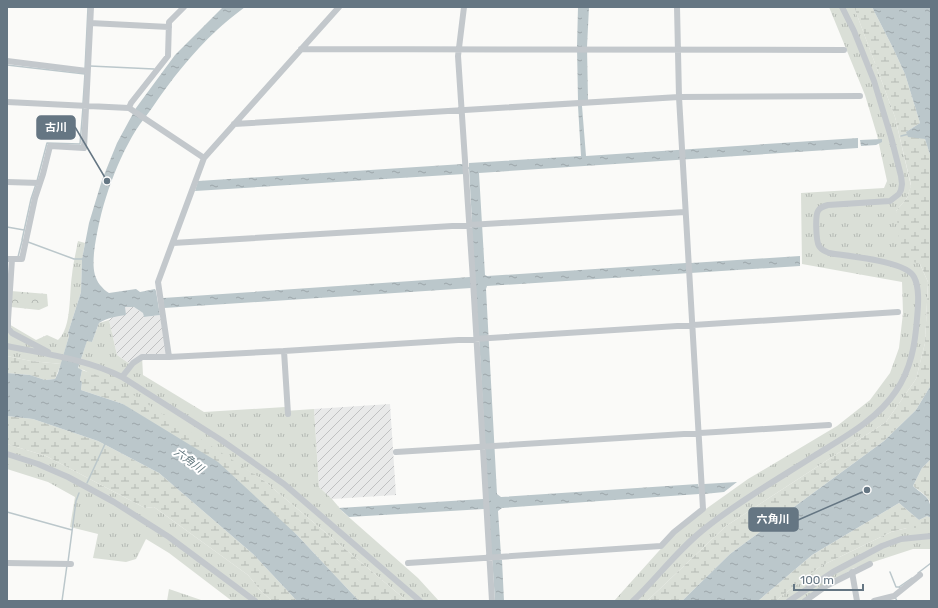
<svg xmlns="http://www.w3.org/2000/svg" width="938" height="608" font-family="Rubik,'Noto Sans JP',sans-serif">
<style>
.industrial{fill:url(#industrial-furrows)}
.grass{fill:url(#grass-tufts)}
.wetland{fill:url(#wetland-marsh)}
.park{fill:url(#park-crowns)}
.water{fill:url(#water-ripples)}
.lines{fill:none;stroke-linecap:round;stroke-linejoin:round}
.stream{stroke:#bbc7cb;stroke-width:1.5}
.minor{stroke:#c3c8cc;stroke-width:6}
.labels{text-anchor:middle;stroke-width:4;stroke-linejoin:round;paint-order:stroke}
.water-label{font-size:11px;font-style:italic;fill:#60757c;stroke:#fff}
.leader{fill:none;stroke:#657683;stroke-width:1.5}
.callout-dot{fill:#657683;stroke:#fff;stroke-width:1.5}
.callout{fill:#657683;stroke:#657683;stroke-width:1.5}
.callout-label{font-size:11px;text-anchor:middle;font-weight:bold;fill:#fff}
</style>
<defs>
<pattern id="industrial-furrows" width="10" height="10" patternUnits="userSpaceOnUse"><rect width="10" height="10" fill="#e8e9e9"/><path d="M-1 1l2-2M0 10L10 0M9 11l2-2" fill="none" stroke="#c0c1c2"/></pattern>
<pattern id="grass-tufts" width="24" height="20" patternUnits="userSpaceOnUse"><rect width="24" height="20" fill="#dadfd7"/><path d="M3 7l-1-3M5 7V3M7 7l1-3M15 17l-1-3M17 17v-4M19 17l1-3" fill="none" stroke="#b4b9b4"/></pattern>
<pattern id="wetland-marsh" width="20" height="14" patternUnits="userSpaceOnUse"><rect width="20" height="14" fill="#dadfd7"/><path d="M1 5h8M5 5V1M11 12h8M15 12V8" fill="none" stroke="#b4b9b4"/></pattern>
<pattern id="park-crowns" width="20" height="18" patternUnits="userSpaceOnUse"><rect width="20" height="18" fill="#dadfd7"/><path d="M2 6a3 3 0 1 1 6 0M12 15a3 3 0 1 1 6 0" fill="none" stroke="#b4b9b4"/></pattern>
<pattern id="water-ripples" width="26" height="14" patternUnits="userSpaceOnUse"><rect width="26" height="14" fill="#bbc7cb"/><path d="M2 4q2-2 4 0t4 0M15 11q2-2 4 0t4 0" fill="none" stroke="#9ca6aa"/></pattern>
</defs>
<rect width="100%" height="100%" fill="#fafaf8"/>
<path class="industrial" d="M125 307H134L143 313 144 317 160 315 167 356H142L130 364 117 355 109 320Z
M390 404 396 495 332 499 319 487 314 409Z"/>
<path class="grass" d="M829 7H854L895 117 911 186 907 198 896 211 928 282 925 343 916 379 886 422 726 526 647 601H614L675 533 703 511 748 479 837 426 870 400 890 373 899 348 903 313 902 282 802 264 801 193 884 188 887 181 877 135 865 95Z
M78 241 85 243 82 259 81 292 68 333 69 336 61 364 31 361 7 356V323L36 340 47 335 58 340C72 328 69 293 72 275 73 264 76 252 78 241Z
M109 320 117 355 130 364 142 356 143 375 204 412 285 407V411L314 409 319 487 332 499 343 512 418 578 439 601H407L263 480 84 370 78 369 87 340 92 342 99 323Z
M7 444 46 456 145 508 154 507 248 575 260 590 272 601H232L169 553 146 539 136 559 126 562 93 558 98 534 70 527 75 497 48 482 7 469Z
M907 528H931V549H913L852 569 802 601H775L821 566 891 532Z
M169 589 204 601H167Z"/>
<path class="wetland" d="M854 7H872L893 48 905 74 920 123 906 132 925 139 931 158V385L916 410 884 441 730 554 682 601H647L726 526 886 422 916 379 925 343 928 282 920 264 901 258 896 211 907 198 911 185 895 117Z
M7 356 31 361 61 364 55 379 45 380 30 375 7 373Z
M82 370 111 380 263 480 407 601H359L296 534 123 404 81 390 82 382 80 380Z
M7 416 33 419 98 441 159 473 253 554 297 601H272L260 590 248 575 154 507 145 508 46 456 7 444Z
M931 459V503L925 495 913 486 922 468Z
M899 503 919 520 927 516 931 518V528H907L891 532 821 566 775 601H758L812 555Z"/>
<path class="park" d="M11 291 47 294 48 306 39 310 11 307Z"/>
<path class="water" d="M223 7H245C235 15 225 22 217 30 192 53 171 80 152 108 147 115 141 122 136 130 114 166 99 211 94 253 93 266 93 275 100 285 103 288 105 291 109 293L136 289 140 292 155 289 156 291 160 315 144 317 143 313 134 307H125L126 315C117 316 107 318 99 323L92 342 87 341 78 368 82 370 80 380 82 382 81 390 123 404 218 462 296 534 359 601H297L253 554 159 473 98 441 33 419 7 416V373L30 375 45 380 55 379 58 373 69 336 68 333 81 292 82 259 89 223 102 180 117 143 136 108 175 55Z
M578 7H589L587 47 588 100 581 106H582L586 156 858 138V148L479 173 485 275 487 276 686 263V267L691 263 800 256V266L487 286 486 289 497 494 501 497 698 484 699 488 704 484 737 482 724 492 704 494 699 490V494L502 508 498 511 501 555 498 560H502L504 601H495L492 556 484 509 349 517 339 508 483 499 485 445 479 336 471 288 164 308 163 298 470 277 472 222 469 169 464 170V174L195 191 198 181 463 164 464 168 469 167V163L581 156 578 106H579L578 101 577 47Z
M872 7H931V158L925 139 908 137 906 132 920 123 905 74 893 48Z
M882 139V142L876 145 861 146 860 140Z
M931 385V459L922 468 913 486C928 499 931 496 931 518L927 516 919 520 899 503 812 555 758 601H682L730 554 884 441 916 410Z"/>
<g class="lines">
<path class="stream" d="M7 65 85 74
M90 66 154 69
M85 69 88 7
M83 103 85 73
M901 136 909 134
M37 181 47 143 80 144 83 107
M7 227 24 230
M24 241 22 240 31 199 36 184
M28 242 74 259H83
M18 257 22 241
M87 483 105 444
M7 512 72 530
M68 562 76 501 79 493
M890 572 896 587H899
M918 573 931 563
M901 589 899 587 912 578
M895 597 897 601
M62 601 67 565"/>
<path class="minor" d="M464 7 458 56 473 280 492 601
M90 23 169 27
M301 49 844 50
M7 61 87 71
M7 102 129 108 204 158
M129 108 131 103 168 56 169 22 184 7
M234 124 679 97 860 96
M7 182 40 183
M173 243 685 212
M7 259H22L35 198 43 174 50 146 84 148 91 7
M12 259 8 320V328L12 333 48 352
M7 346C45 354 86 359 122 377L221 440 284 484 420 601
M284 351 288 414
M169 357 158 282 204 158 339 7
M122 377 133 363 142 357H169L284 351 898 312
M396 452 829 425
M7 454 38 464 68 477 114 502 169 537 255 601
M7 563 71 564
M408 563 661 546 674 532 703 509 679 97 677 7
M852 572 857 601
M633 601C658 577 679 548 708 526 741 500 778 479 814 456 843 438 877 420 896 391 911 369 915 345 917 319 918 307 920 288 914 277 907 261 847 256 829 253 825 251 821 250 819 246 816 241 815 216 818 211 820 207 824 206 828 205L890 201 899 194 901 190 902 184 901 176 891 137 874 81 854 31 842 7
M789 601 833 572 882 546 901 539 931 536
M805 601 826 586 870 564
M874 601 894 596 920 575"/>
</g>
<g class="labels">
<g class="water-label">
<text transform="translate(189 460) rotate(36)" y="4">六角川</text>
</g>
</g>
<path class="leader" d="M107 181L75 127M867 490L798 520"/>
<g class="callout-dot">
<circle cx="107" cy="181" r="4"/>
<circle cx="867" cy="490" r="4"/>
</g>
<g class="callout">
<rect x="37" y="116" width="38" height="23" rx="4"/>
<rect x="749" y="508" width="49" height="23" rx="4"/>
</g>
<g class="callout-label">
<text x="56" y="131">古川</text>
<text x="773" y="523">六角川</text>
</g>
<rect width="938" height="608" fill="none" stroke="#657683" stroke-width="16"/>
<path d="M794 584v6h69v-6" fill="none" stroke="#657683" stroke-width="2"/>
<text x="800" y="584" font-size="12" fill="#657683" stroke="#ffffff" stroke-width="3" paint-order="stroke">100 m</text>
</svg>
